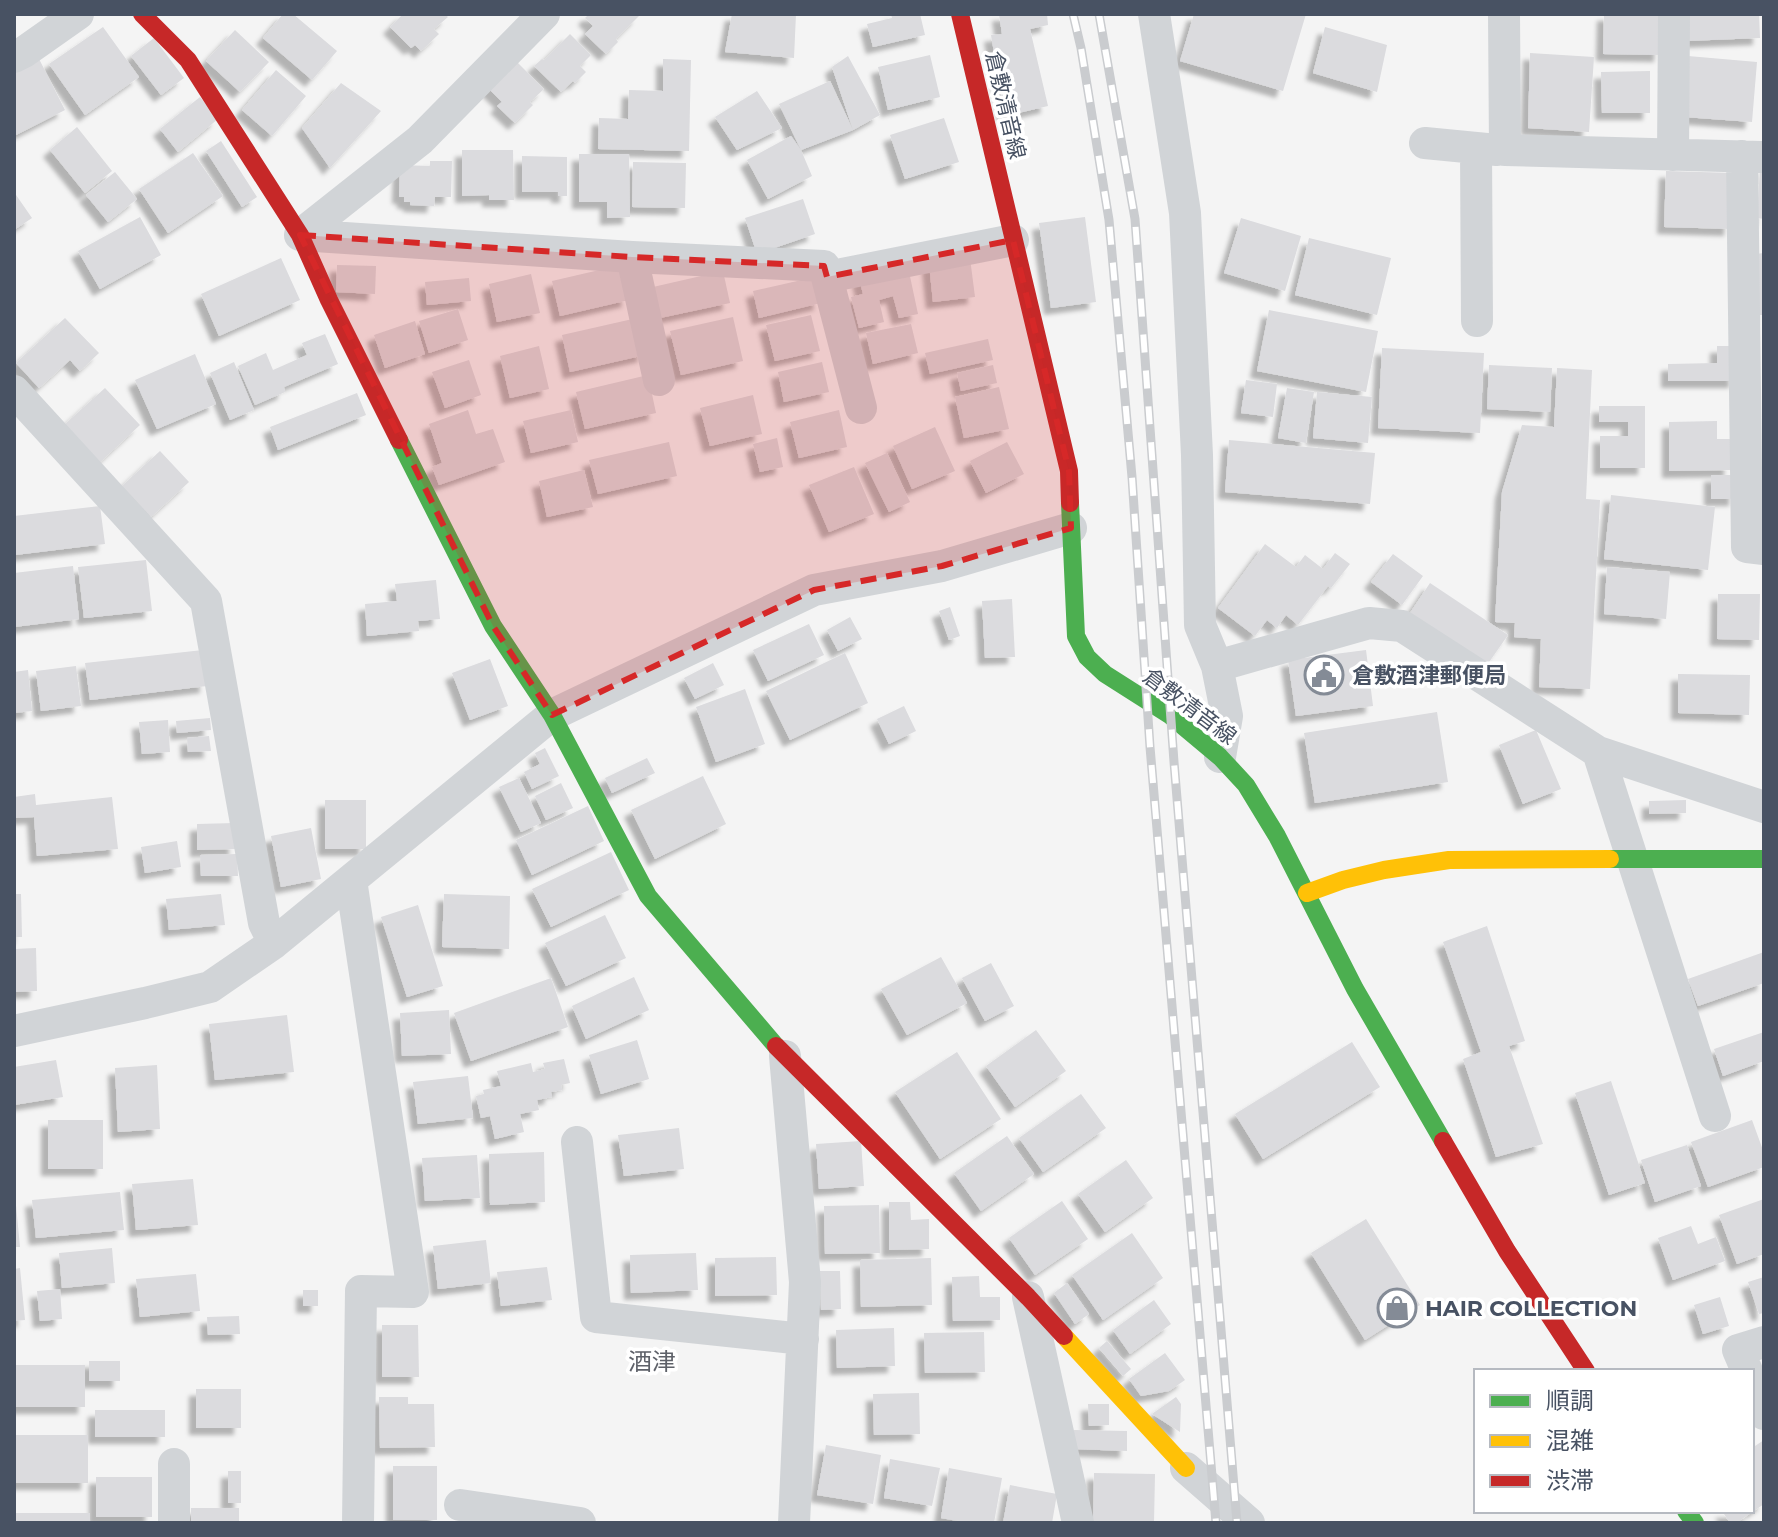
<svg xmlns="http://www.w3.org/2000/svg" width="1778" height="1537" font-family="Montserrat,'Noto Sans JP',sans-serif">
<style>
.building{fill:#dbdbde;filter:url(#shadow)}
.lines{fill:none;stroke-linecap:round;stroke-linejoin:round}
.street{stroke:#d1d4d7;stroke-width:32}
.fast{stroke:#4caf50;stroke-width:18}
.slow{stroke:#ffc107;stroke-width:18}
.jam{stroke:#c62828;stroke-width:18}
.rail-casing{stroke:#cacccf;stroke-width:9}
.rail{stroke:#fff;stroke-width:6;stroke-dasharray:18;stroke-linecap:butt}
.marked{fill:#d62828;fill-opacity:0.2;stroke:#d62828;stroke-width:6;stroke-dasharray:16 10;stroke-linejoin:round}
.labels{text-anchor:middle;stroke-width:7;stroke-linejoin:round;paint-order:stroke}
.street-label{font-size:22px;fill:#485263;stroke:#fff}
.poi-label{font-size:22px;font-weight:bold;fill:#485263;stroke:#fff;text-anchor:start}
.neighbourhood-label{font-size:24px;fill:#5e6169;stroke:#fff}
</style>
<defs>
<filter id="shadow"><feDropShadow dx="-7" dy="7" stdDeviation="2" flood-color="#0004"/></filter>
</defs>
<rect width="100%" height="100%" fill="#f4f4f4"/>
<path class="building" d="M283 14H293L337 51 312 80 263 38Z
M403 14H445L448 17 434 29 439 34 421 51 415 45 411 48 390 27Z
M589 14H637L639 16 616 39 618 42 606 54 585 34 593 26 585 18Z
M732 14H796L794 58 725 52Z
M891 14H920L925 35 873 47 867 24 892 18Z
M999 14H1047L1048 25 1030 29 1048 106 1005 116 991 35 1002 34Z
M1194 14H1306L1283 91 1180 61Z
M1604 14H1662L1661 55 1603 54Z
M1685 14H1759L1760 38 1686 41Z
M103 27 139 77 85 115 49 64Z
M1325 27 1387 45 1377 92 1313 73Z
M235 30 269 62 240 92 206 61Z
M570 34 591 55 580 66 586 72 575 83 573 81 561 92 534 66 542 59 544 60Z
M154 38 184 78 161 95 131 56Z
M1530 53 1594 57 1589 132 1528 128Z
M37 55 65 110 14 136V66Z
M930 55 940 97 888 110 878 67Z
M848 56 880 115 853 130 801 150 812 176 768 199 747 160 791 136 801 150 779 104 830 81 853 130 832 67Z
M1688 56 1757 62 1752 122 1684 117Z
M513 58 544 89 530 102 533 105 515 123 497 106 502 102 485 85Z
M663 59 691 60 689 151 598 149 599 118 628 119 629 90 663 91Z
M276 70 306 96 272 136 242 110Z
M1650 71V113H1602L1601 72Z
M341 83 381 111 330 168 302 128Z
M757 91 782 128 737 150 715 117Z
M200 97 218 119 178 152 160 129Z
M944 118 959 162 905 179 890 135Z
M77 127 112 171 85 193 50 150Z
M221 141 257 197 242 207 206 151Z
M462 150H513L514 200H489V195L462 196Z
M193 153 223 196 168 233 139 189Z
M579 154H629L630 217 607 218V202H579Z
M522 156 567 157V196H558V192H522Z
M430 161H452L451 197H435L434 206 410 205V202H404V197H399L400 165 430 166Z
M633 162 686 163 685 208 632 207Z
M1760 167H1764V219L1757 218Z
M1666 171 1733 173 1731 229 1664 227Z
M115 172 137 199 108 222 86 195Z
M14 192 32 218 14 230Z
M803 199 815 234 757 254 745 218Z
M140 217 161 255 100 289 78 251Z
M1085 217 1096 302 1051 308 1039 223Z
M1241 218 1301 236 1285 291 1224 273Z
M1309 238 1391 258 1377 315 1295 295Z
M1764 253V315H1756L1755 254Z
M281 258 300 300 219 336 201 294Z
M970 258 975 297 933 302 929 264Z
M337 265 376 266 375 294 336 292Z
M621 265 629 300 560 316 552 281Z
M908 267 918 314 899 318 893 296 879 300 884 322 859 328 851 297 863 294 859 278Z
M723 271 730 303 660 318 653 287Z
M531 274 540 313 497 322 489 284Z
M815 277 821 303 759 318 753 291Z
M469 278 471 301 427 305 425 282Z
M458 309 468 340 429 353 419 321Z
M1269 310 1378 331 1366 392 1257 371Z
M811 315 820 351 775 361 766 325Z
M733 317 743 361 681 375 670 331Z
M65 318 99 353 80 371 70 360 39 388 16 363Z
M637 318 645 355 570 372 562 335Z
M415 321 425 354 385 368 374 335Z
M911 324 918 353 873 364 866 333Z
M325 334 338 364 284 387 285 392 255 405 238 366 266 353 273 370 307 355 302 343Z
M988 339 993 360 930 374 925 353Z
M539 346 549 389 510 398 500 356Z
M1717 346H1735L1736 381H1668V364L1717 363Z
M1382 348 1484 353 1480 433 1378 428Z
M195 354 216 404 157 429 135 380Z
M469 360 481 395 445 408 432 372Z
M234 362 254 410 230 420 210 373Z
M822 362 829 392 784 402 778 372Z
M993 365 997 383 961 391 957 373Z
M1489 365 1552 368 1550 412 1487 409Z
M1557 368 1592 370 1586 499 1600 500 1590 689 1539 687 1541 639 1514 637 1515 623 1495 622 1502 492 1522 425 1554 427Z
M648 375 656 413 585 429 576 392Z
M1246 380 1277 384 1273 417 1241 413Z
M999 387 1009 429 964 438 955 397Z
M105 388 140 425 98 464 63 426Z
M1287 388 1314 392 1306 443 1278 438Z
M1317 392 1372 397 1368 443 1313 438Z
M357 393 366 415 278 450 270 427Z
M753 395 762 434 710 446 700 408Z
M1599 406H1645V468H1600V436H1628V422H1599Z
M468 410 476 434 493 429 505 462 439 485 432 467 442 463 429 424Z
M571 410 578 442 531 453 523 421Z
M839 410 847 447 799 458 790 422Z
M1717 421V439H1731V470L1669 471V422Z
M935 427 955 471 912 489 893 446Z
M777 438 783 467 760 472 753 444Z
M1229 440 1375 453 1370 504 1225 492Z
M669 442 677 476 598 494 589 460Z
M1007 442 1024 474 986 493 970 461Z
M160 451 189 482 151 517 122 486Z
M887 453 910 502 889 512 865 463Z
M854 467 874 514 829 532 809 485Z
M584 470 593 507 547 517 539 481Z
M1711 475H1736V499H1711Z
M1611 495 1715 507 1708 570 1604 559Z
M100 506 105 544 15 555 14 516Z
M1265 544 1296 567 1305 555 1323 569 1335 553 1350 564 1331 588 1328 586 1298 625 1286 615 1277 628 1267 620 1255 636 1218 608Z
M1393 554 1423 576 1402 605 1371 582Z
M146 560 152 611 84 618 78 567Z
M73 566 79 619 14 627V573Z
M1607 567 1670 572 1666 619 1604 614Z
M436 580 440 619 418 621 419 631 367 636 365 604 397 601 395 584Z
M1430 583 1508 635 1487 665 1410 613Z
M1718 594H1760L1759 640 1717 639Z
M1012 599 1015 657 985 658 982 601Z
M950 607 960 636 949 640 939 611Z
M850 617 862 639 838 651 827 630Z
M809 624 824 655 768 681 753 650Z
M203 650 207 686 90 700 85 663Z
M1366 650 1373 706 1296 716 1288 660Z
M845 653 868 703 790 740 766 691Z
M490 659 508 706 470 720 452 673Z
M713 663 724 685 695 699 684 678Z
M76 666 81 706 41 711 36 671Z
M28 670 32 711 14 713V672Z
M1678 674 1750 675 1749 715 1678 713Z
M745 689 765 744 716 762 696 707Z
M904 706 916 731 889 744 877 719Z
M1437 712 1448 782 1315 803 1304 733Z
M210 718 211 730 177 733 176 721Z
M168 720 170 752 142 754 139 722Z
M1536 730 1561 789 1523 804 1499 745Z
M209 736 211 751 188 752 187 738Z
M545 748 559 776 532 789 524 772 540 764 535 753Z
M647 758 655 773 612 793 605 778Z
M703 776 726 824 655 859 631 810Z
M519 778 541 823 521 832 499 787Z
M561 783 573 808 546 820 535 796Z
M35 794 36 805 112 797 118 849 37 856 34 817 14 818V797Z
M325 800H366V849H325Z
M1686 800V813L1649 814V801Z
M588 806 604 841 532 875 516 840Z
M235 823 236 849 197 850V824Z
M311 828 321 879 281 887 271 836Z
M177 841 181 867 145 873 141 847Z
M611 852 629 890 551 927 532 889Z
M237 854 238 876H201L200 855Z
M14 894H21L22 937H14Z
M221 894 225 925 169 930 166 899Z
M444 894 510 896 509 949 442 947Z
M418 905 443 986 407 997 381 917Z
M605 915 626 958 566 986 545 943Z
M1487 926 1525 1041 1509 1046 1543 1144 1496 1157 1463 1059 1481 1052 1443 942Z
M36 948 37 991 14 992V949Z
M1764 952V983L1698 1006 1688 979Z
M941 957 967 1003 907 1035 881 989Z
M991 963 1014 1006 985 1021 962 978Z
M634 977 649 1010 586 1039 572 1006Z
M551 978 568 1027 471 1061 454 1013Z
M449 1010 451 1054 402 1056 400 1013Z
M287 1015 294 1072 215 1080 209 1024Z
M1036 1030 1066 1071 1015 1107 986 1066Z
M1764 1032V1061L1723 1076 1714 1049Z
M637 1040 649 1079 601 1094 589 1055Z
M1352 1042 1380 1087 1263 1159 1235 1114Z
M957 1052 1001 1119 940 1159 895 1092Z
M564 1059 570 1083 561 1085 562 1090 551 1092 552 1097 537 1100 539 1110 520 1114 524 1132 495 1139 490 1116 481 1118 476 1096 484 1094 483 1090 501 1086 497 1071 531 1063 533 1072 545 1069 543 1063Z
M56 1060 63 1097 14 1105V1067Z
M157 1065 160 1129 118 1132 115 1068Z
M468 1076 473 1118 418 1124 413 1082Z
M1611 1081 1645 1183 1609 1195 1575 1093Z
M1081 1094 1106 1128 1043 1172 1019 1138Z
M48 1120H103V1169H48Z
M1752 1120 1764 1153V1167L1708 1187 1691 1142Z
M679 1128 684 1169 624 1176 618 1135Z
M1007 1136 1034 1174 981 1211 954 1173Z
M861 1141 864 1186 819 1189 816 1144Z
M1687 1145 1701 1186 1655 1202 1641 1160Z
M544 1152 545 1202 490 1205 489 1154Z
M477 1155 480 1198 425 1201 422 1158Z
M1126 1160 1153 1198 1105 1232 1078 1194Z
M193 1179 198 1225 136 1230 132 1184Z
M120 1192 124 1230 36 1238 32 1200Z
M1764 1199V1254L1737 1264 1719 1215Z
M1062 1201 1088 1239 1035 1275 1009 1238Z
M889 1202H910L911 1220 929 1219V1249L889 1250Z
M14 1205H16L20 1247H14Z
M879 1205 880 1253 825 1254 824 1206Z
M1366 1219 1420 1305 1365 1340 1311 1253Z
M1691 1226 1698 1244 1716 1237 1725 1261 1673 1280 1658 1238Z
M1132 1233 1163 1278 1103 1320 1072 1275Z
M486 1240 491 1283 438 1289 433 1246Z
M112 1248 115 1283 62 1288 59 1253Z
M696 1253 698 1290 631 1293 630 1255Z
M776 1257 777 1295 715 1296V1258Z
M931 1258 932 1305 861 1307 860 1260Z
M547 1267 552 1300 501 1306 497 1272Z
M20 1268 25 1320 14 1321V1269Z
M820 1271H840L841 1309 821 1310Z
M196 1274 200 1311 140 1317 136 1279Z
M979 1276 980 1297H1000V1320L953 1321 952 1277Z
M1764 1277V1313L1759 1314 1748 1282Z
M1067 1283 1089 1314 1075 1324 1054 1293Z
M60 1289 62 1319 40 1321 37 1291Z
M303 1290H318V1306H303Z
M1720 1297 1729 1326 1703 1334 1694 1305Z
M1154 1300 1171 1324 1130 1354 1113 1330Z
M239 1316 240 1334 208 1335 207 1317Z
M382 1325H418L419 1377H382Z
M894 1328 895 1366 837 1368 836 1330Z
M984 1332 985 1372 925 1373 924 1333Z
M1107 1341 1131 1369 1123 1376 1099 1348Z
M1165 1353 1185 1380 1169 1391 1141 1396 1129 1379Z
M89 1361H120V1381H89Z
M14 1365H85V1407H14Z
M196 1389H241V1428H196Z
M919 1393 920 1434 874 1435 873 1394Z
M379 1397H408V1404H434L435 1447 380 1448Z
M1176 1397 1181 1404 1180 1432 1152 1414Z
M1088 1404H1109V1425L1089 1426Z
M95 1410H165V1437H95Z
M1074 1430 1127 1431V1451L1073 1449Z
M14 1435H88V1483H14Z
M1764 1440V1504L1736 1523H1730L1722 1511H1752V1448Z
M826 1445 881 1455 873 1504 817 1495Z
M890 1459 940 1468 932 1506 884 1498Z
M393 1466H437V1520H393Z
M949 1468 1002 1478 994 1523H969L941 1518Z
M228 1471H241V1503H228Z
M1094 1473 1155 1474 1154 1523H1093Z
M96 1477H152V1517H96Z
M1010 1485 1057 1494 1052 1523H1003Z
M191 1508H239V1523H191Z
M14 1513H90V1523H14Z"/>
<g class="lines">
<path class="street" d="M1154 14 1185 213 1197 455 1200 625 1217 666 1227 716 1220 757
M1504 14 1505 150 1761 157
M14 57 24 52 78 14
M1425 143 1497 150
M1476 149 1477 321
M1673 155 1674 14
M1742 156 1747 547 1764 549
M300 235 632 257 824 266 861 408
M300 235 420 140 544 14
M632 257 659 380
M827 277 1013 240
M14 391 206 601 264 923 274 943
M1217 666 1369 623 1402 626 1598 752 1764 807
M1598 752 1715 1116
M351 880 413 1292 361 1291 358 1523
M14 1031 145 1003 210 987 274 943 552 715 814 590 942 566 1071 528
M785 1056 805 1282 794 1523
M577 1142 596 1317 803 1339
M1028 1297 1078 1523
M1747 1371 1738 1350 1764 1342
M1752 1384 1764 1414
M1186 1468 1249 1523
M460 1505 580 1523
M174 1523V1464"/>
<path class="fast" d="M399 440 493 626 552 715 648 896 776 1046
M1070 503 1076 636 1087 657 1105 674 1171 716 1220 757 1246 785 1277 836 1355 989 1443 1141
M1610 859H1764
M1686 1511 1695 1523"/>
<path class="slow" d="M1307 893 1343 880 1384 870 1449 860 1610 859
M1064 1336 1186 1468"/>
<path class="jam" d="M142 14 188 60 300 235 329 300 399 440
M960 14 1069 471 1070 503
M776 1046 1028 1297 1064 1336
M1443 1141 1507 1251 1586 1371"/>
<g class="rail-casing">
<path id="rail" d="M1073 14 1081 48 1109 220 1132 477 1150 747 1216 1523
M1099 14 1135 219 1174 762 1237 1523"/>
</g>
<use href="#rail" class="rail"/>
</g>
<path class="marked" d="M300 235 632 257 824 266 827 277 1013 240 1069 471 1071 528 942 566 814 590 552 715 493 626Z"/>
<defs>
<g id="civic-ring" transform="scale(2)"><circle r="9.5" fill="#fff" stroke="#848b96" stroke-width="1.5"/><path d="M-.6-6.5H3V-4.5H.6V-3L4-1V1h2V6H-6V1h2V-1L-.6-3ZM-1.2 2.5V6h2.4V2.5Z" fill="#848b96"/></g>
<g id="shop-ring" transform="scale(2)"><circle r="9.5" fill="#fff" stroke="#848b96" stroke-width="1.5"/><path d="M-5-2.5h2.3a2.7 3.5 0 0 1 5.4 0H5L5.5 6h-11ZM-1.5-2.5h3a1.5 2.3 0 0 0-3 0Z" fill="#848b96"/></g>
</defs>
<g fill-rule="evenodd">
<use href="#civic-ring" x="1324" y="675"/>
<use href="#shop-ring" x="1397" y="1308"/>
</g>
<g class="labels">
<g class="street-label">
<text transform="translate(1006 105) rotate(77)" y="8">倉敷清音線</text>
<text transform="translate(1190 706) rotate(37)" y="8">倉敷清音線</text>
</g>
<g class="poi-label">
<text x="1352" y="683">倉敷酒津郵便局</text>
<text x="1425" y="1316">HAIR COLLECTION</text>
</g>
<g class="neighbourhood-label">
<text x="652" y="1370">酒津</text>
</g>
</g>
<rect width="1778" height="1537" fill="none" stroke="#485263" stroke-width="32"/>
<rect x="1474" y="1369" width="280" height="144" fill="#ffffff" stroke="#b6bac1" stroke-width="2"/>
<rect x="1490" y="1395" width="40" height="12" fill="#4caf50" stroke="#b6bac1" stroke-width="2"/>
<text x="1546" y="1409" font-size="24" fill="#485263">順調</text>
<rect x="1490" y="1435" width="40" height="12" fill="#ffc107" stroke="#b6bac1" stroke-width="2"/>
<text x="1546" y="1449" font-size="24" fill="#485263">混雑</text>
<rect x="1490" y="1475" width="40" height="12" fill="#c62828" stroke="#b6bac1" stroke-width="2"/>
<text x="1546" y="1489" font-size="24" fill="#485263">渋滞</text>
</svg>
